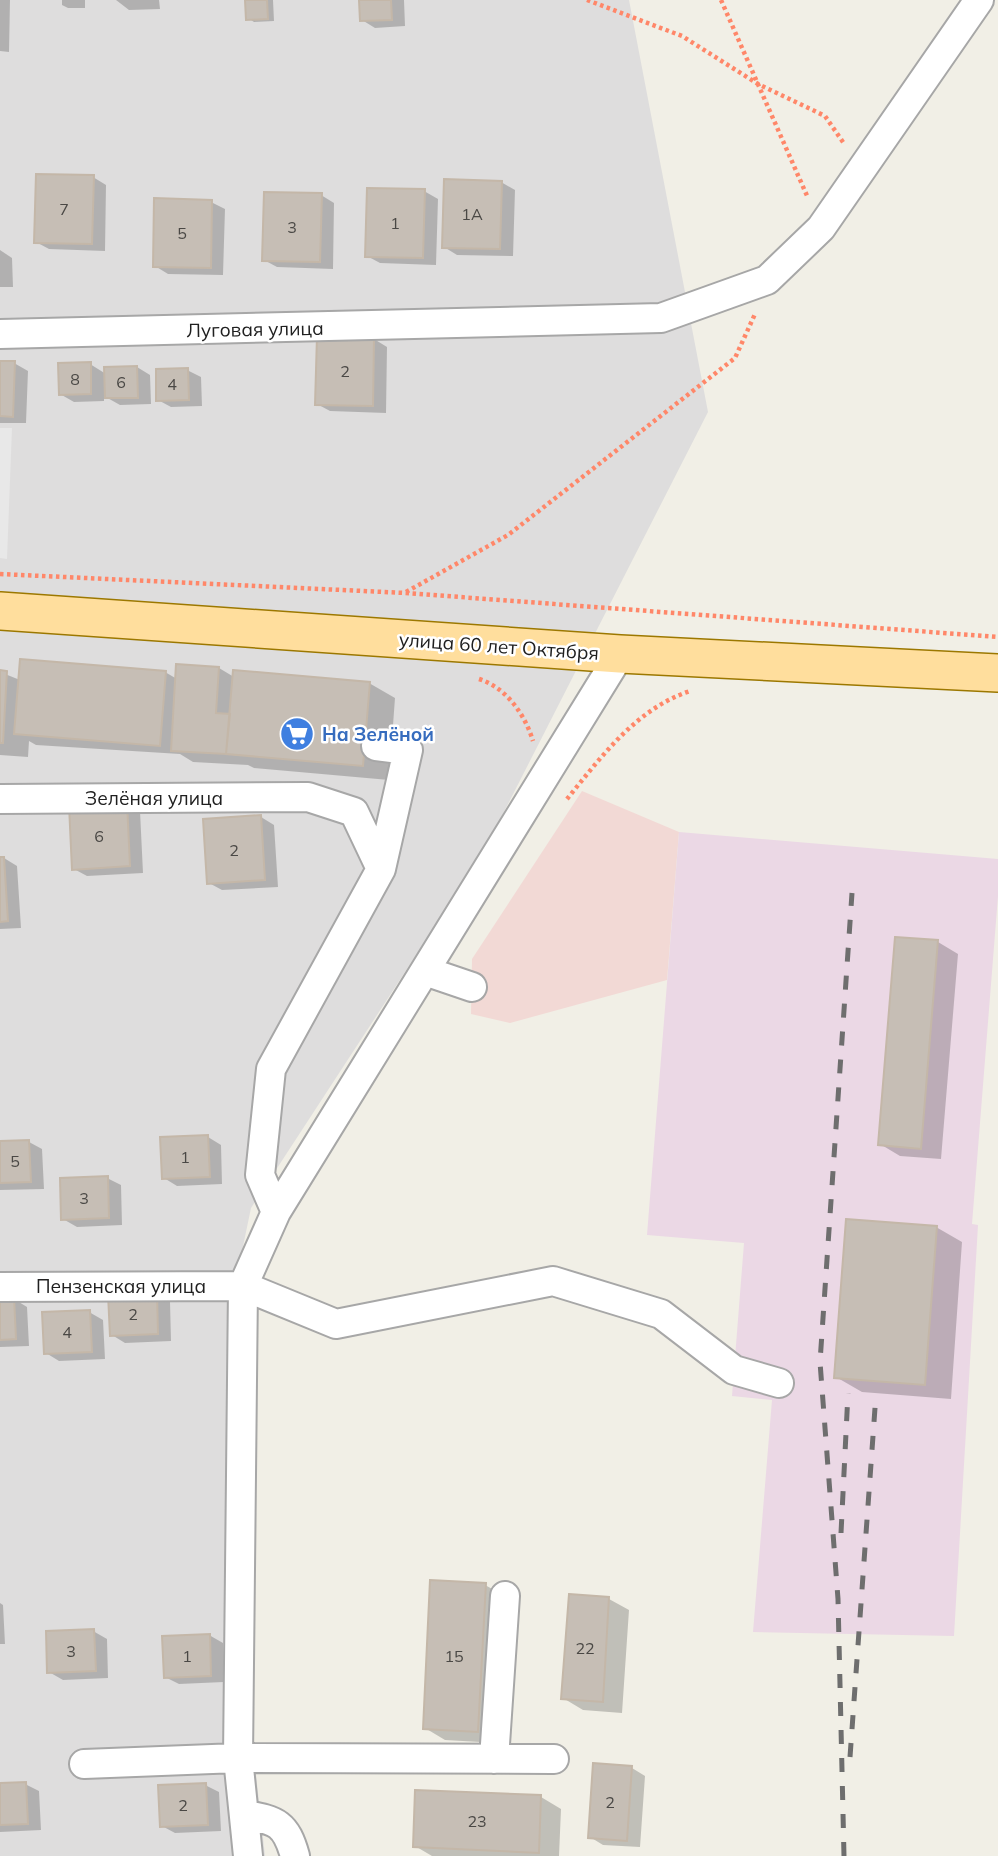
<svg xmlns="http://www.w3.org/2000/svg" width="998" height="1856" font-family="Mulish,sans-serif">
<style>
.residential{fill:#dedddd}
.commercial{fill:#f2d9d5}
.industrial{fill:#ebd8e5}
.parking{fill:#e8e8e8}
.shadow{fill:#0003}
.building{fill:#c6beb5;stroke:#c4b7a8;stroke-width:2}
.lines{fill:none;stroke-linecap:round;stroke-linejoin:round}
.minor-casing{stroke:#a7a7a7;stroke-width:32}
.major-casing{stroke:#9c7800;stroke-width:40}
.path{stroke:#ff8769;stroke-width:4.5;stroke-dasharray:3.5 3.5;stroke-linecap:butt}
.minor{stroke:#fff;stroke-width:28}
.major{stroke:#ffde9d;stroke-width:37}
.rail{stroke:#6e6e6e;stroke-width:5;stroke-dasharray:14 14;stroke-linecap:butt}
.labels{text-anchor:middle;stroke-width:5;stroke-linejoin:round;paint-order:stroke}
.number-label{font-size:16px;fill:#4a4845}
.street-label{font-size:19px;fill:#202020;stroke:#fff}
.shop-label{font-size:19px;font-weight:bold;fill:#366cbe;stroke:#fff;text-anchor:start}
</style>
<rect width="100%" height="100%" fill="#f1efe6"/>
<path class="residential" d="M0 0H629L708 412 484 851 251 1208 232 1299V1557L265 1856H0Z"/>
<path class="commercial" d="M582 791 679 832 667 980 510 1023 471 1014 472 959Z"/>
<path class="industrial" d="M679 832 998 859V896L972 1224 978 1225 954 1636 753 1632 772 1400 732 1396 744 1243 647 1235Z"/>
<path class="parking" d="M0 428H12L7 559 0 558Z"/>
<path class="shadow" d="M0 0H10L9 52 0 51Z
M62 0H85V8H68L62 5Z
M116 0H159L160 9 129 10Z
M247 0H273L274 21 254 22 248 18Z
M361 0H404L405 26 375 28 362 20Z
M93 177 106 185 105 251 49 249 36 242Z
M501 182 515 190 513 256 457 255 444 247Z
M424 191 438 199 436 265 380 263 367 256Z
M321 195 334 203 333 269 277 267 264 260Z
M211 202 225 209 223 275 168 274 155 266Z
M0 250 12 258 13 287H0Z
M374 339 387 347 386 413 330 411 317 404Z
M0 363H14L28 371 26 423H0Z
M90 364 106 374 137 367 150 375 151 404 120 405 104 396V401L74 402 60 394Z
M187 370 201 377 202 406 171 407 158 400Z
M219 668 234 677 369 683 395 698 389 780 254 768 248 765 193 762 180 754 36 745 29 741 28 757 0 755V672L20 680 165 672 177 679Z
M70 807 140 811 143 873 87 876 74 869Z
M261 817 274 825 278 887 222 890 209 883Z
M4 858 17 866 21 928 0 929V859Z
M938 942 958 954 941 1159 900 1156 880 1144Z
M208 1137 221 1145 222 1184 177 1186 164 1178Z
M29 1142 42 1149 44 1189 0 1190V1143Z
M107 1178 121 1185 122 1225 77 1227 63 1219Z
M936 1227 962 1242 951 1399 862 1392 836 1377Z
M156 1294 170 1302 171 1341 125 1343 112 1335Z
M14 1299 27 1307 29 1346 0 1347V1300Z
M89 1312 103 1320 105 1359 59 1361 46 1353Z
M485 1585 505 1596 498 1743 445 1740 425 1728Z
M570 1596 609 1599 629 1610 622 1713 583 1710 563 1698Z
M0 1603 3 1605 5 1644H0Z
M93 1631 107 1639 108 1678 63 1680 49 1672Z
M209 1635 223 1643 224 1682 179 1684 165 1677Z
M632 1768 645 1776 640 1847 603 1845 590 1837Z
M25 1784 39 1791 41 1830 0 1832V1785Z
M205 1785 219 1792 221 1831 175 1833 162 1826Z
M541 1797 561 1809 559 1856H432L415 1846Z"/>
<path class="building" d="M245 0H267L268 19 246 20Z
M359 0H391L392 20 360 21Z
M36 174 94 175 92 244 34 243Z
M444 179 502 181 500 249 442 248Z
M367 188 425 189 423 258 365 257Z
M264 192 322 193 320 262 262 261Z
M154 198 212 200 211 268 153 267Z
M317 336 374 337 373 406 315 405Z
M0 361H15L13 417 0 416Z
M91 362V394L59 395 58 363Z
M137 366 138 398H105L104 367Z
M188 368 189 400 156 401V369Z
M20 659 166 671 160 746 14 734Z
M176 664 219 667 216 713 230 714 226 754 171 751Z
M0 670 7 671 3 743H0Z
M233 670 370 682 363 766 226 754Z
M127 802 130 866 72 870 69 805Z
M261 815 265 880 207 884 203 819Z
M0 857H4L8 921 0 922Z
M895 937 938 940 921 1149 878 1145Z
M208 1135 210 1177 162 1179 160 1137Z
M29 1140 31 1182 0 1183V1141Z
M108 1176 109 1218 61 1220 60 1178Z
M846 1219 937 1226 925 1385 834 1378Z
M157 1292 158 1334 110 1336 108 1294Z
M14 1297 16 1339 0 1340V1298Z
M90 1310 92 1352 44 1354 42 1312Z
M430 1580 486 1583 478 1732 423 1729Z
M569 1594 609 1597 603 1702 561 1699Z
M94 1629 96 1671 47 1673 46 1631Z
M210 1634 211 1676 164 1678 162 1636Z
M593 1763 632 1766 627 1841 588 1838Z
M26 1782 28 1824 0 1825V1783Z
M206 1783 208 1825 160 1827 158 1785Z
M415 1790 541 1795 539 1853 413 1847Z"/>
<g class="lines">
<g class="minor-casing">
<path id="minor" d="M0 334 661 318 767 280 821 228 979 0
M376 746 408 750 381 869
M0 799 308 797 354 812 381 869 271 1069 260 1175 276 1212
M425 971 472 987
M0 1287 243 1286 336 1324 553 1281 661 1314 734 1370 779 1383
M494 1759 505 1596
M84 1764 238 1758 554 1759
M245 1815C277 1820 286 1824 295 1856
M248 1856 238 1758 243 1286 276 1212 620 654"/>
</g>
<g class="major-casing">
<path id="major" d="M0 611 620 654 998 673"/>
</g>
<path class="path" d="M587 0 682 36 758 84 825 116 845 145
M721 0 808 198
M0 574 406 593 998 637
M406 592 508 535 735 358 755 314
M479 679C507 688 525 715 533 741
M567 799C602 756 636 709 690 691"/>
<use href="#minor" class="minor"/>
<use href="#major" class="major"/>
<path class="rail" d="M841 1533 848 1393
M850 1757 876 1394
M844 1856 838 1599 820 1362 852 893"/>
</g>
<defs>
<g id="supermarket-disc" transform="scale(1.75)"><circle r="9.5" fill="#3f7fe0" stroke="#fff"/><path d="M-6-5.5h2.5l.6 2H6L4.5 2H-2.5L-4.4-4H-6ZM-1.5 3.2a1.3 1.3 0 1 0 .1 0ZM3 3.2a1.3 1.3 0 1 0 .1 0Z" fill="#fff"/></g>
</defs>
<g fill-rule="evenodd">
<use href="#supermarket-disc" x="297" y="734"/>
</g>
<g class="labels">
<g class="number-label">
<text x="64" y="215">7</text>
<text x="472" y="220">1А</text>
<text x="395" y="229">1</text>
<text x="292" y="233">3</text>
<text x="182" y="239">5</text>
<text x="345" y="377">2</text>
<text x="75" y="385">8</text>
<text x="121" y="388">6</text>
<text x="172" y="390">4</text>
<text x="99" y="842">6</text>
<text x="234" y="856">2</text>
<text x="185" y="1163">1</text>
<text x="15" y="1167">5</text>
<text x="84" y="1204">3</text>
<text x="133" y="1320">2</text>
<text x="67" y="1338">4</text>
<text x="585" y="1654">22</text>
<text x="71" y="1657">3</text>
<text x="187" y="1662">1</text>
<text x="454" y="1662">15</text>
<text x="610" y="1808">2</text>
<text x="183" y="1811">2</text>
<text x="477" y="1827">23</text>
</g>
<g class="street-label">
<text transform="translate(255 329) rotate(-1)" y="7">Луговая улица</text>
<text transform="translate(499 646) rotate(4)" y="7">улица 60 лет Октября</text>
<text x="154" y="805">Зелёная улица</text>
<text x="121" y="1293">Пензенская улица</text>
</g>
<g class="shop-label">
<text x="322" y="741">На Зелёной</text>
</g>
</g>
</svg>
